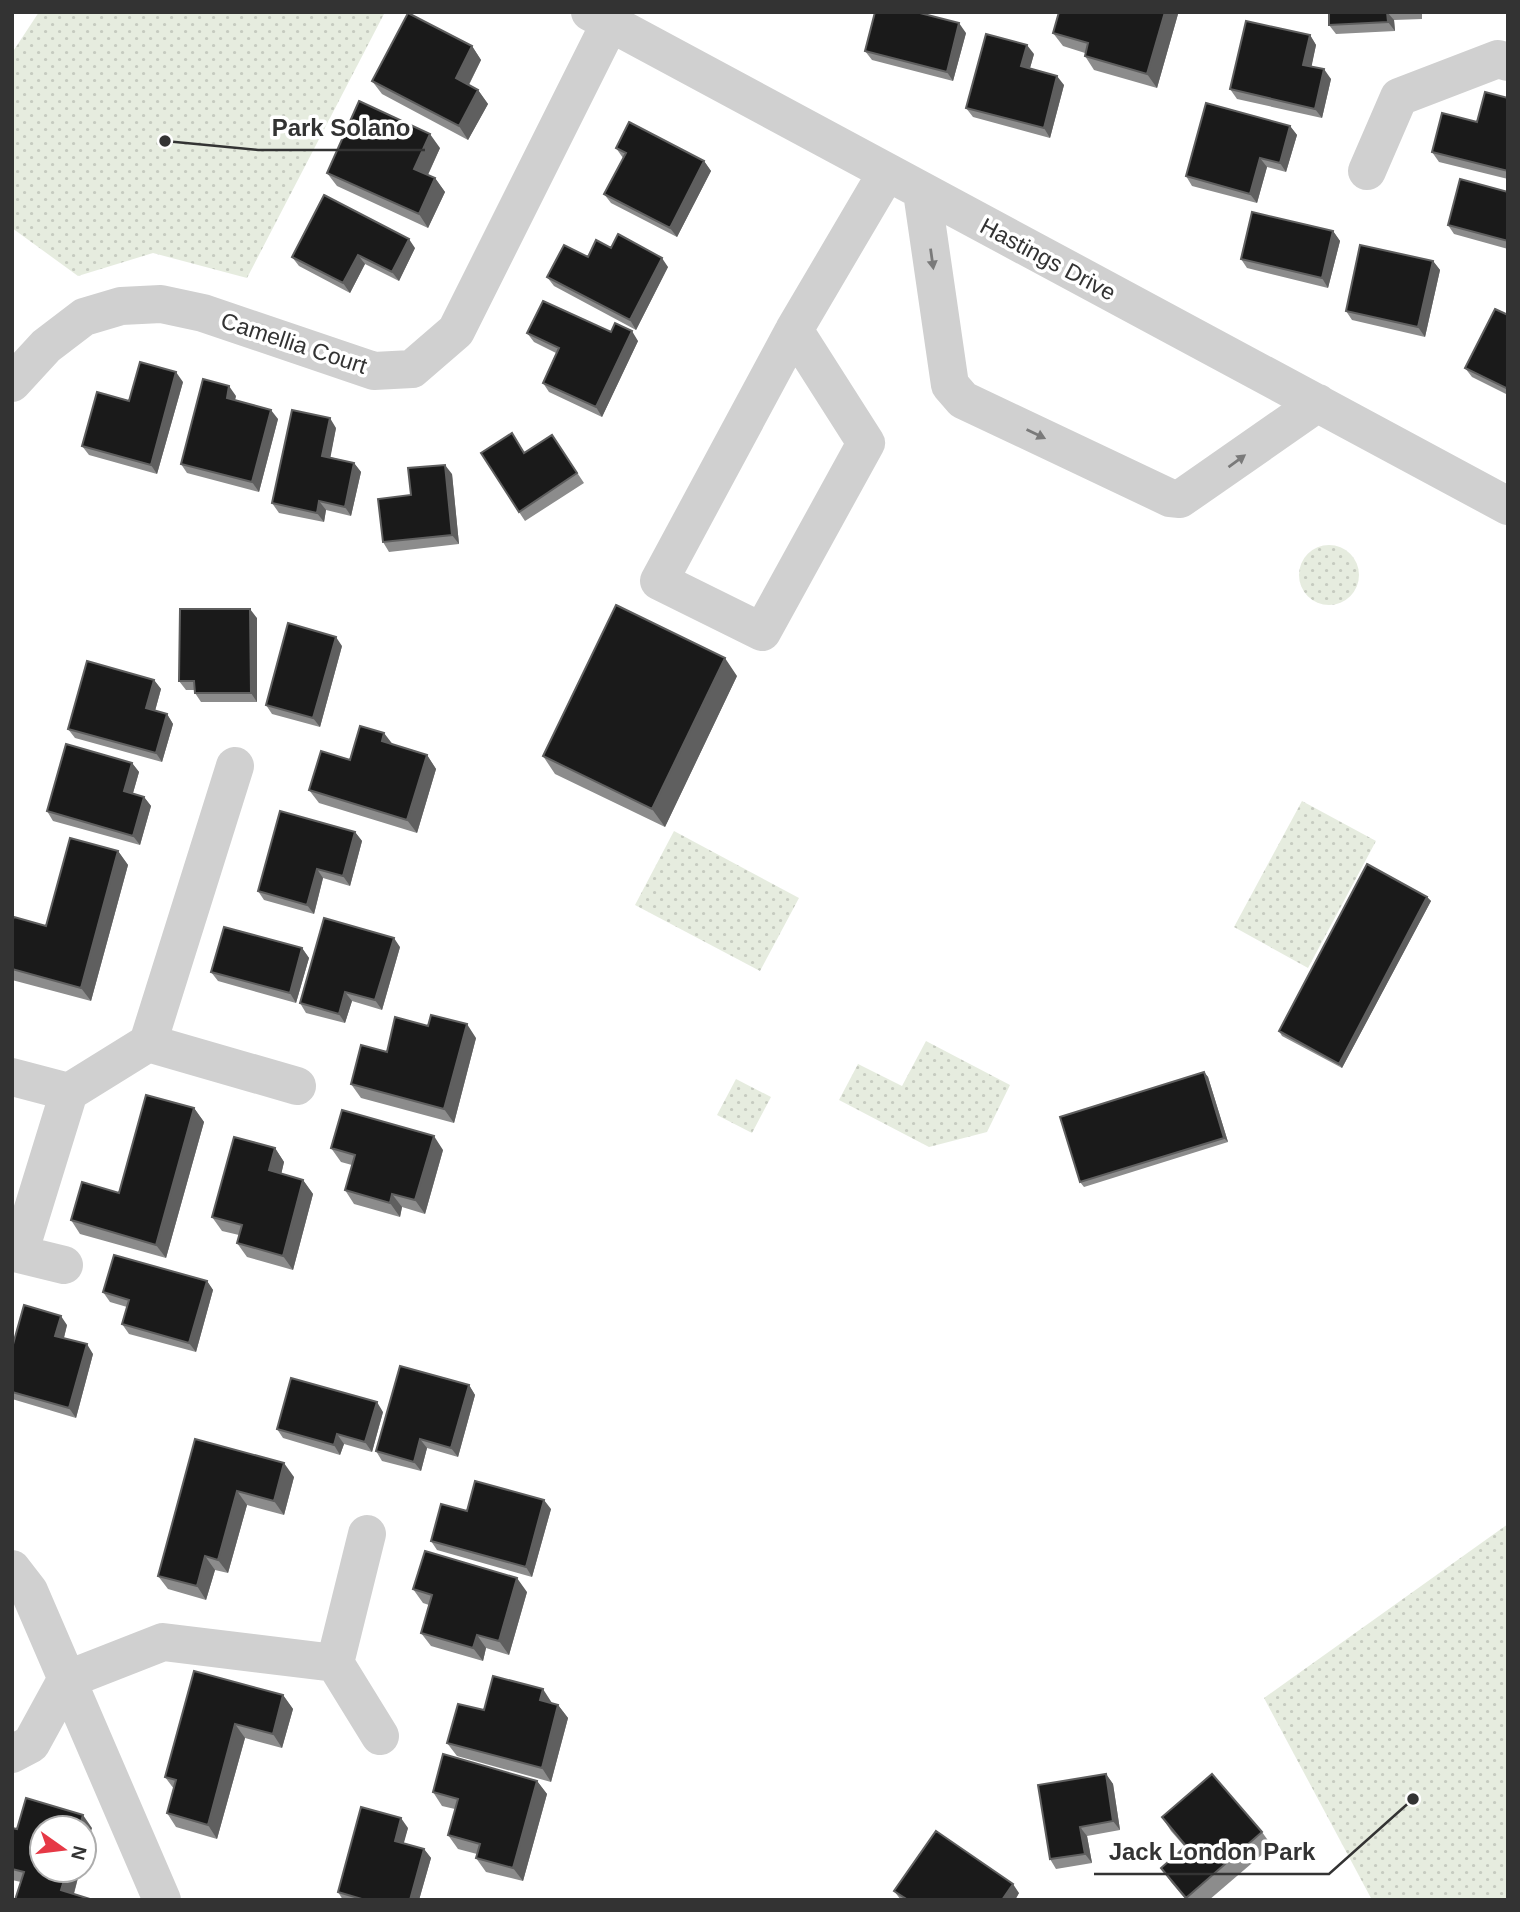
<svg xmlns="http://www.w3.org/2000/svg" width="1520" height="1912" font-family="Helvetica,sans-serif">
<style>
.park{fill:url(#park-dots)}
.lines{fill:none;stroke-linecap:round;stroke-linejoin:round}
.minor{stroke:#d0d0d0;stroke-width:38}
.wall{fill:#8c8c8c}
.shaded-wall{fill:#5f5f5f}
.building{fill:#1a1a1a;stroke:#5f5f5f;stroke-width:2}
.oneway{fill:#7a7a7a}
.labels{text-anchor:middle;stroke-width:7;stroke-linejoin:round;paint-order:stroke}
.street-label{font-size:23px;fill:#333;stroke:#fff}
.leader{fill:none;stroke:#333;stroke-width:2.5}
.callout-dot{fill:#333;stroke:#fff;stroke-width:2.5}
.callout-label{font-size:24px;text-anchor:middle;font-weight:bold;fill:#333;stroke:#fff;stroke-width:7;stroke-linejoin:round;paint-order:stroke}
</style>
<defs>
<pattern id="park-dots" width="8" height="8" patternUnits="userSpaceOnUse" patternTransform="scale(1.75)"><rect width="8" height="8" fill="#e6ecdf"/><path d="M2 2h.1M6 6h.1" fill="none" stroke="#c6cbc0" stroke-width="1.8" stroke-linecap="round"/></pattern>
</defs>
<rect width="100%" height="100%" fill="#fff"/>
<path class="park" d="M39 12H385L247 278 153 253 78 276 12 228V53Z
M1299 575a30 30 0 1 1 60 0a30 30 0 1 1-60 0Z
M1302 801 1376 841 1308 968 1234 927Z
M674 831 799 898 760 971 635 905Z
M926 1041 1010 1085 987 1132 929 1147 839 1100 858 1064 902 1086Z
M736 1079 771 1097 752 1133 717 1115Z
M1508 1524V1900H1372L1264 1698Z"/>
<g class="lines">
<path class="minor" d="M590 12 1508 506
M1367 171 1399 97 1498 59 1508 62
M922 192 950 385 963 400 1170 498 1180 499 1318 403
M794 330 866 443 762 632 659 581 794 330 887 172
M12 383 46 346 84 317 121 306 161 304 203 313 374 371 412 369 456 331 610 23
M148 1043 235 766
M12 1077 69 1092
M64 1265 19 1254 69 1092 148 1043 297 1086
M12 1569 29 1591 162 1900
M335 1663 367 1534
M12 1754 31 1744 66 1680 163 1642 335 1663 380 1736"/>
</g>
<path class="wall" d="M1329 12H1422V19L1394 20 1395 31 1336 34 1329 25Z
M1178 14 1157 88 1094 70 1085 56V53L1063 46 1053 33Z
M966 33 953 81 872 60 865 51Z
M1310 35 1316 45 1311 67 1331 79 1322 118 1237 99 1230 89Z
M472 46 481 60 469 85 478 90 488 104 468 140 382 94 372 81Z
M1034 54 1030 68 1064 85 1050 138 973 117 966 108Z
M1508 98V179L1439 162 1432 152 1477 122Z
M1290 126 1297 135 1286 172 1267 167 1257 203 1192 186 1186 176Z
M440 148 428 175 435 178 445 192 428 228 337 186 327 173Z
M616 148 704 161 711 171 677 237 611 203 604 194 623 158Z
M1508 192V249L1454 234 1448 225Z
M1333 231 1340 241 1328 288 1247 268 1241 259Z
M415 248 399 281 365 264 350 293 299 266 292 257Z
M611 248 668 267 636 330 554 286 547 277 588 257Z
M1433 261 1440 270 1425 337 1352 320 1346 311Z
M1508 315V395L1472 377 1465 368Z
M611 332 638 341 602 417 549 392 543 383 556 353 534 342 527 333Z
M183 382 157 474 89 455 82 446 129 401Z
M236 396 235 400 278 419 259 492 187 473 181 464Z
M336 428 330 457 354 463 361 472 351 516 326 510 324 522 279 513 272 503Z
M552 435 584 483 525 521 519 512 525 452Z
M452 474 459 544 389 552 383 542Z
M257 618V702H201L195 693 194 690H186L179 681Z
M342 646 320 727 272 714 266 705Z
M737 676 665 827 555 774 543 756Z
M154 680 161 689 155 711 167 714 173 724 162 762 75 738 68 729Z
M393 745 427 755 436 769 417 833 319 803 309 790 350 760Z
M132 763 139 772 133 793 144 797 151 806 140 845 53 821 47 811Z
M355 832 362 841 350 886 323 878 314 914 264 900 258 891Z
M118 851 128 865 91 1001 12 980V922L46 926Z
M1427 897 1431 901 1342 1068 1282 1036 1279 1031Z
M400 947 382 1010 352 1001 345 1023 306 1013 300 1003Z
M302 948 309 958 296 1003 218 981 211 972Z
M476 1038 454 1123 361 1098 351 1084 387 1052Z
M1204 1072 1208 1077 1228 1142 1084 1187 1080 1182Z
M194 1108 204 1122 166 1258 80 1234 71 1220 119 1193Z
M275 1148 284 1162 281 1174 303 1180 313 1194 293 1270 247 1257 237 1243 239 1235 222 1231 212 1217Z
M331 1148 443 1150 425 1214 402 1207 400 1217 354 1204 345 1190 352 1165 341 1162Z
M207 1281 213 1290 196 1352 129 1334 122 1324 127 1307 110 1302 103 1292Z
M67 1325 64 1338 93 1354 76 1418 12 1399V1348Z
M469 1385 475 1395 458 1457 427 1448 421 1471 382 1461 376 1451Z
M383 1412 372 1452 344 1444 340 1455 283 1438 277 1429Z
M195 1439 294 1477 284 1515 247 1505 228 1573 215 1570 206 1600 168 1589 158 1576Z
M551 1509 532 1577 437 1550 431 1541 467 1511Z
M413 1589 527 1592 509 1655 486 1648 483 1661 431 1646 421 1633 429 1605 423 1603Z
M194 1671 283 1695 293 1709 282 1748 245 1738 217 1839 176 1827 167 1813 174 1789 165 1777Z
M552 1703 558 1705 568 1718 551 1782 457 1756 447 1743 484 1710Z
M1106 1774 1113 1784 1120 1830 1087 1836 1092 1863 1056 1869 1050 1859Z
M537 1781 547 1794 523 1881 486 1872 476 1858 477 1854 458 1849 448 1835 455 1809 442 1806 433 1792Z
M1162 1817 1262 1832 1272 1846 1209 1900H1186L1171 1882 1161 1868 1185 1847 1171 1831Z
M12 1828 17 1829 92 1828 42 1870H80L74 1894 12 1880Z
M408 1828 403 1843 424 1849 431 1858 419 1900H343L338 1892Z
M894 1891 1019 1893 1015 1900H901Z"/>
<path class="shaded-wall" d="M1165 12H1177L1178 14 1157 88 1147 74Z
M1387 12 1394 20 1395 31 1388 22Z
M959 23 966 33 953 81 947 72Z
M1310 35 1316 45 1310 74 1303 65Z
M1027 45 1034 54 1028 75 1021 66Z
M472 46 481 60 465 92 456 78Z
M1324 69 1331 79 1322 118 1315 109Z
M1057 76 1064 85 1050 138 1044 128Z
M478 90 488 104 468 140 459 126Z
M1290 126 1297 135 1286 172 1280 163Z
M430 134 440 148 424 183 414 169Z
M1260 158 1267 167 1257 203 1250 194Z
M704 161 711 171 677 237 670 228Z
M435 178 445 192 428 228 419 214Z
M1333 231 1340 241 1328 288 1322 278Z
M409 239 415 248 399 281 392 272Z
M358 255 365 264 350 293 343 283Z
M662 258 668 267 636 330 630 320Z
M1433 261 1440 270 1425 337 1418 327Z
M632 331 638 341 602 417 596 407Z
M176 372 183 382 157 474 151 465Z
M229 386 236 396 233 407 227 398Z
M271 410 278 419 259 492 252 482Z
M330 418 336 428 329 465 322 456Z
M354 463 361 472 351 516 345 507Z
M445 465 452 474 459 544 452 535Z
M319 501 326 510 324 522 317 513Z
M250 609 257 618V702L251 693Z
M336 637 342 646 320 727 313 718Z
M725 658 737 676 665 827 652 809Z
M154 680 161 689 153 718 146 708Z
M167 714 173 724 162 762 156 753Z
M384 733 394 746 382 741Z
M427 755 436 769 417 833 407 820Z
M132 763 139 772 131 800 124 791Z
M144 797 151 806 140 845 133 836Z
M355 832 362 841 350 886 343 876Z
M118 851 128 865 91 1001 81 988Z
M317 869 323 878 314 914 307 905Z
M1427 897 1431 901 1342 1068 1339 1064Z
M394 938 400 947 382 1010 375 1000Z
M302 948 309 958 296 1003 290 993Z
M345 992 352 1001 345 1023 339 1014Z
M467 1024 476 1038 454 1123 444 1109Z
M1204 1072 1208 1077 1228 1142 1224 1138Z
M194 1108 204 1122 166 1258 156 1245Z
M434 1136 443 1150 425 1214 415 1200Z
M275 1148 284 1162 279 1184 269 1170Z
M303 1180 313 1194 293 1270 283 1256Z
M392 1194 402 1207 400 1217 390 1203Z
M207 1281 213 1290 196 1352 189 1343Z
M61 1316 67 1325 62 1345 55 1336Z
M87 1344 93 1354 76 1418 69 1408Z
M469 1385 475 1395 458 1457 451 1448Z
M377 1402 383 1412 372 1452 365 1442Z
M337 1434 344 1444 340 1455 334 1445Z
M420 1439 427 1448 421 1471 414 1462Z
M284 1463 294 1477 284 1515 274 1501Z
M237 1491 247 1505 228 1573 218 1560Z
M544 1500 551 1509 532 1577 526 1567Z
M205 1556 215 1570 206 1600 197 1586Z
M517 1578 527 1592 509 1655 499 1641Z
M477 1635 486 1648 483 1661 473 1648Z
M543 1689 552 1703 540 1700Z
M283 1695 293 1709 282 1748 273 1734Z
M558 1705 568 1718 551 1782 542 1768Z
M235 1724 245 1738 217 1839 208 1825Z
M1106 1774 1113 1784 1120 1830 1113 1821Z
M537 1781 547 1794 523 1881 513 1868Z
M83 1815 92 1828 84 1857V1828H79Z
M401 1818 408 1828 402 1850 395 1841Z
M1080 1827 1087 1836 1092 1863 1085 1854Z
M424 1849 431 1858 419 1900H410Z
M67 1870H80L72 1900 61 1890Z
M1013 1884 1019 1893 1015 1900H1002Z"/>
<path class="building" d="M875 12H916L959 23 947 72 865 51Z
M1059 12H1165L1147 74 1085 56 1088 43 1053 33Z
M1329 12H1387L1388 22 1329 25Z
M408 13 472 46 456 78 478 90 459 126 372 81Z
M1246 21 1310 35 1303 65 1324 69 1315 109 1230 89Z
M986 34 1027 45 1021 66 1057 76 1044 128 966 108Z
M1485 92 1508 98V171L1432 152 1442 113 1477 122Z
M359 101 430 134 414 169 435 178 419 214 327 173Z
M1206 103 1290 126 1280 163 1260 158 1250 194 1186 176Z
M629 122 704 161 670 228 604 194 626 153 616 148Z
M1460 179 1508 192V241L1448 225Z
M324 195 409 239 392 272 358 255 343 283 292 257Z
M1252 212 1333 231 1322 278 1241 259Z
M618 234 662 258 630 320 547 277 564 245 588 257 596 240 611 248Z
M1360 245 1433 261 1418 327 1346 311Z
M543 301 611 332 615 323 632 331 596 407 543 383 559 348 527 333Z
M1495 309 1508 315V389L1465 368Z
M140 362 176 372 151 465 82 446 97 392 129 401Z
M203 379 229 386 227 398 271 410 252 482 181 464Z
M292 410 330 418 322 456 354 463 345 507 319 501 317 513 272 503Z
M512 433 524 453 552 435 577 473 519 512 481 453Z
M445 465 452 535 383 542 378 499 411 495 408 468Z
M616 605 725 658 652 809 543 756Z
M180 609H250L251 693H195L194 681H179Z
M288 623 336 637 313 718 266 705Z
M87 661 154 680 146 708 167 714 156 753 68 729Z
M360 726 384 733 382 741 427 755 407 820 309 790 321 751 350 760Z
M66 744 132 763 124 791 144 797 133 836 47 811Z
M280 811 355 832 343 876 317 869 307 905 258 891Z
M70 838 118 851 81 988 12 969V922L14 917 46 926Z
M1367 864 1427 897 1339 1064 1279 1031Z
M324 918 394 938 375 1000 345 992 339 1014 300 1003Z
M224 927 302 948 290 993 211 972Z
M431 1015 467 1024 444 1109 351 1084 361 1045 387 1052 395 1017 428 1026Z
M1204 1072 1224 1138 1080 1182 1060 1117Z
M146 1095 194 1108 156 1245 71 1220 82 1182 119 1193Z
M342 1110 434 1136 415 1200 392 1194 390 1203 345 1190 355 1155 331 1148Z
M234 1137 275 1148 269 1170 303 1180 283 1256 237 1243 242 1225 212 1217Z
M114 1255 207 1281 189 1343 122 1324 129 1300 103 1292Z
M24 1305 61 1316 55 1336 87 1344 69 1408 12 1392V1348Z
M400 1366 469 1385 451 1448 420 1439 414 1462 376 1451Z
M291 1378 377 1402 365 1442 337 1434 334 1445 277 1429Z
M195 1439 284 1463 274 1501 237 1491 218 1560 205 1556 197 1586 158 1576Z
M475 1481 544 1500 526 1567 431 1541 441 1504 467 1511Z
M425 1551 517 1578 499 1641 477 1635 473 1648 421 1633 432 1595 413 1589Z
M194 1671 283 1695 273 1734 235 1724 208 1825 167 1813 176 1780 165 1777Z
M493 1676 543 1689 540 1700 558 1705 542 1768 447 1743 458 1704 484 1710Z
M443 1754 537 1781 513 1868 476 1858 480 1844 448 1835 458 1799 433 1792Z
M1106 1774 1113 1821 1080 1827 1085 1854 1050 1859 1038 1785Z
M1212 1774 1262 1832 1186 1898 1161 1868 1186 1846 1162 1817Z
M26 1798 83 1815 79 1828H42V1870H67L61 1890 93 1900H15L24 1872 12 1869V1828L17 1829Z
M361 1807 401 1818 395 1841 424 1849 410 1900H365L338 1892Z
M936 1831 1013 1884 1002 1900H908L894 1891Z"/>
<defs><path id="oneway-solid" d="M-6-.8H1V-3.2L6.5 0L1 3.2V.8H-6Z" transform="scale(1.75)"/></defs>
<g class="oneway">
<use href="#oneway-solid" transform="translate(932 259) rotate(82)"/>
<use href="#oneway-solid" transform="translate(1036 434) rotate(26)"/>
<use href="#oneway-solid" transform="translate(1237 461) rotate(-36)"/>
</g>
<g class="labels">
<g class="street-label">
<text transform="translate(1048 259) rotate(28)" y="8">Hastings Drive</text>
<text transform="translate(294 343) rotate(18)" y="8">Camellia Court</text>
</g>
</g>
<path class="leader" d="M165 141L258 150H425M1413 1799L1329 1874H1094"/>
<g class="callout-dot">
<circle cx="165" cy="141" r="7"/>
<circle cx="1413" cy="1799" r="7"/>
</g>
<g class="callout-label">
<text x="341" y="136">Park Solano</text>
<text x="1212" y="1860">Jack London Park</text>
</g>
<rect width="1520" height="1912" fill="none" stroke="#333333" stroke-width="28"/>
<g transform="translate(63 1849) rotate(104)"><circle r="33" fill="#ffffff" stroke="#adadad" stroke-width="2"/>
<path d="M0-5L12 26L0 18L-12 26Z" fill="#e63946"/>
<text y="-10" font-size="19" font-weight="bold" text-anchor="middle" fill="#333333">N</text>
</g>
</svg>
